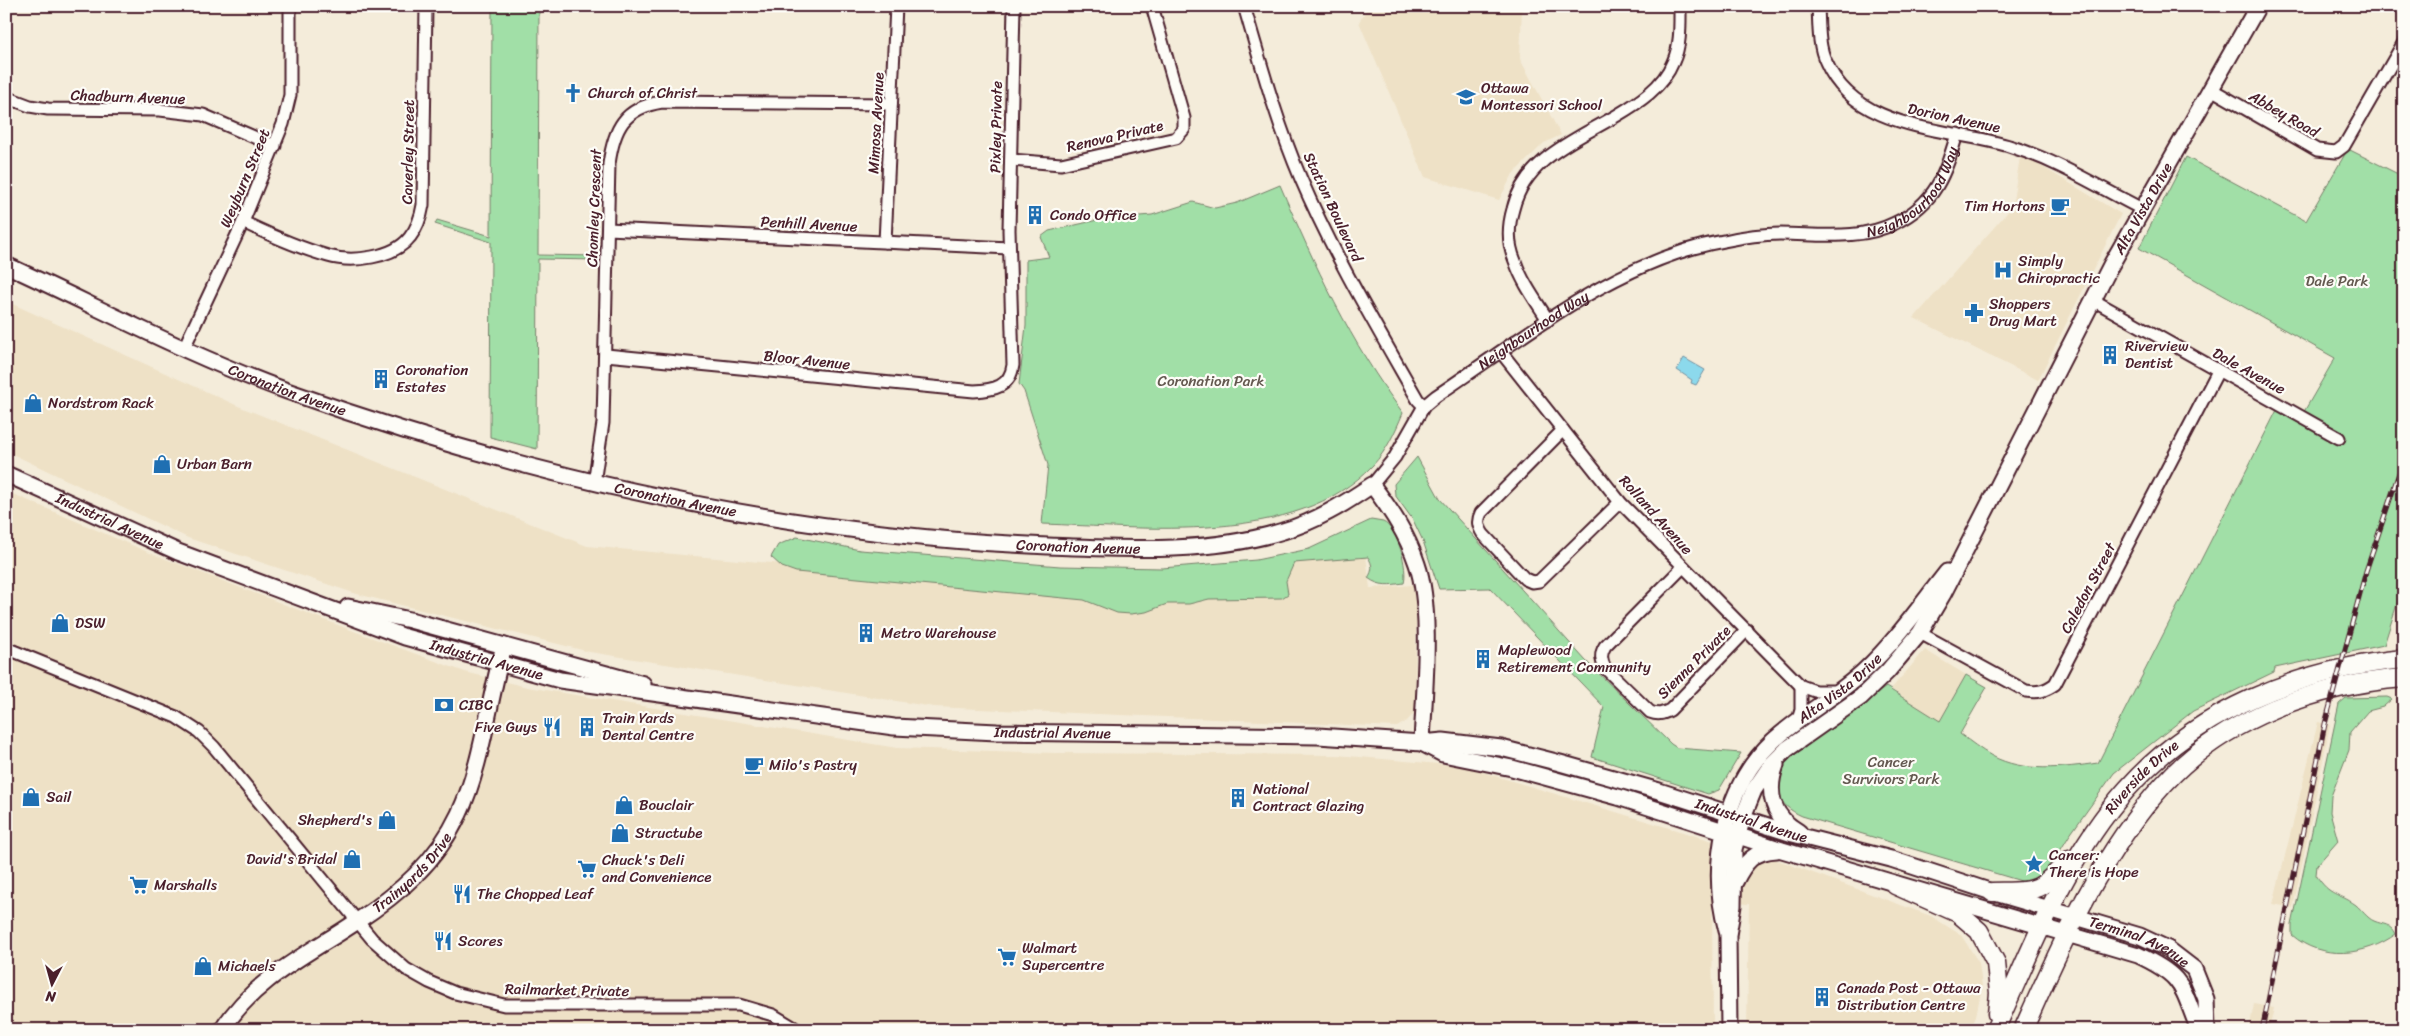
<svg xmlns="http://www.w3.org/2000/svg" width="2410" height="1036" font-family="Sriracha,sans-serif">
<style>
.built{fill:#eee1c6}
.green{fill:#a1dfa7;stroke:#767f69}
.water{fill:#8cd9ec;stroke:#728f9f}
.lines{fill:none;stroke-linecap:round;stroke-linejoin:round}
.street-casing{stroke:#4a1f2b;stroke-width:15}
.secondary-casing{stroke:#4a1f2b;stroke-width:19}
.primary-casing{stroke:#4a1f2b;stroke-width:21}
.street{stroke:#fdfcf7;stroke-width:11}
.secondary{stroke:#fdfcf7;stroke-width:15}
.primary{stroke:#fdfcf7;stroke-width:18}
.rail-casing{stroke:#4a1f2b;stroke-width:5}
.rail{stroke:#fdfcf7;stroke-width:3;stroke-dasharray:9;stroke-linecap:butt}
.labels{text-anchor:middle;stroke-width:4.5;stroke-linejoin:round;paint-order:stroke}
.poi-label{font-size:15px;fill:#4a1f2b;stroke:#fdfcf7;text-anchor:start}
.street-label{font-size:15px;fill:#4a1f2b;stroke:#fdfcf7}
.park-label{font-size:15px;fill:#645950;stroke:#fdfcf7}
</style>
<rect width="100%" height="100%" fill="#f4ecda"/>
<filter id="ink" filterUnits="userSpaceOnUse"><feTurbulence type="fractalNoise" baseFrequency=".02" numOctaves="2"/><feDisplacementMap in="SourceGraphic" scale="10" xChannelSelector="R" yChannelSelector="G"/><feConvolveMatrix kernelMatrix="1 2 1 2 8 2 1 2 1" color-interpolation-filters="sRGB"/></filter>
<g filter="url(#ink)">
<path class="built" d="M1369 6H1522L1520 59 1561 135 1544 143 1513 174 1499 200 1425 177 1359 22Z
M2020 157 2031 160 2121 214 2038 380 1914 318 2012 207Z
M6 301 238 406 587 546 1140 597H1285L1289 562 1366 556 1370 588 1413 585 1416 613 1415 712 1407 721 1397 727 934 707 590 652 357 594 188 538 6 451Z
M6 491 150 553 351 630 465 672 527 687 897 748 1056 753 1337 755 1462 766 1783 862 1931 916 1961 935 1979 963 1982 986 1976 1016 1971 1030H1747L1749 904 1712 902 1713 1030H6Z
M1925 650 1966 675 1940 722 1891 689Z
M2318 722 2330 725 2293 908 2273 904Z
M2254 1004 2274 1008 2269 1030H2249Z"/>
<path class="green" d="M492 6H539L538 255 599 256V260L538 259 537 449 490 437 491 242 435 224 437 220 491 236Z
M2348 149 2404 177V582L2384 645 2275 668 2274 672 2193 711 2114 773 2069 836 2048 871 2040 879 2028 883 1802 816C1777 805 1770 787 1784 763L1886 687 1940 721 1966 675 1987 687 1960 734C1970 741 1981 750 1992 756 2024 773 2063 768 2098 763L2277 410 2298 422 2335 358 2139 248 2186 157 2306 221Z
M1280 185C1314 264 1351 344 1403 413 1395 432 1387 450 1373 465 1296 547 1143 527 1042 524L1048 465 1024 391 1019 384 1026 326V260L1049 257 1041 237 1049 231 1102 219 1152 215 1193 202 1215 208 1237 203Z
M1417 457 1440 499 1586 661 1671 744 1677 748 1741 753 1719 790 1708 794 1592 757 1604 707 1490 588 1439 589 1423 541 1413 520 1395 495 1394 484Z
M1371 520C1375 521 1379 521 1383 522 1398 528 1408 569 1404 583 1390 585 1380 587 1368 578 1373 570 1373 565 1368 557L1294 563 1286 581 1288 594 1282 598 1209 599 1189 604H1167L1146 612 1131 614 1117 613 1084 600 796 572 782 567 771 557 778 545 797 537 860 550 1060 566 1162 568 1256 560 1309 549Z
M2387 697 2392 699 2383 707 2368 711 2350 732 2349 750 2331 796 2330 812 2338 841 2317 865 2316 875C2330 897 2338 892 2356 905 2362 910 2367 918 2374 921 2383 925 2391 923 2396 934 2366 956 2321 961 2292 935V925L2339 704 2346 698Z"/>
<path class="water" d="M1684 358 1705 370 1696 385 1691 383 1692 380 1677 370Z"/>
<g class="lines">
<g class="street-casing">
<g id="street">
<path d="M1244 6C1261 64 1277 123 1301 179 1334 256 1377 328 1418 400L1424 406"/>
<path d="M1818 6C1819 24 1818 46 1826 62 1857 133 1950 127 2012 147 2058 161 2100 188 2142 209"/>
<path d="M2211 89 2317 150 2336 152 2344 146 2404 42"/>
<path d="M6 97 30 106 48 109 160 110 203 115 275 146"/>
<path d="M1011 160 1061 164 1176 138 1184 129V118L1152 6"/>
<path d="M243 222C270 235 299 248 328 256 352 263 394 258 410 237 418 227 421 217 423 205L426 6"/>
<path d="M608 229 1009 248"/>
<path d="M885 242 896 6"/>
<path d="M2093 300 2339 438"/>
<path d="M1548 320C1536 301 1522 282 1515 261 1508 245 1508 226 1513 209 1525 159 1575 140 1616 116 1638 103 1663 87 1673 62 1681 45 1680 25 1680 6"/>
<path d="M183 350 243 222 283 124 290 95V6"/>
<path d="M1501 352 1620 502 1801 686 1815 691H1838"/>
<path d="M606 355 974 391C994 390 1010 387 1013 365L1009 230 1014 6"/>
<path d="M1563 430 1481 513C1477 521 1478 526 1483 534L1525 579 1532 582 1539 581 1620 502"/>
<path d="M594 483 603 423 609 164C614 128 624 108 662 102L891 104"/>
<path id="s1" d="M1372 485 1395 457 1424 406 1436 396C1523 338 1619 259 1724 241 1742 237 1762 234 1780 234 1818 234 1860 241 1895 223 1936 203 1945 174 1957 134"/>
<path d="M1683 567 1605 646C1600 654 1601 660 1605 668L1650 712C1658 715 1662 714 1670 710L1747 630"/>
<path d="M1920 633 2026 691C2038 693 2045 691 2055 684L2218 371"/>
<path d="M6 648 176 717 199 732 214 747 372 939 406 969 429 982 455 993 504 1005H739L773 1015 798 1030"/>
<path d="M1797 723 1801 710V686"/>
</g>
</g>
<g class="secondary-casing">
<g id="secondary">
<path id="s2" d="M6 265C100 308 190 356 287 391 533 479 787 535 1048 546 1125 549 1209 554 1283 531 1315 522 1344 504 1372 485 1391 510 1407 534 1417 564 1433 610 1424 693 1422 743"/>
<path id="s3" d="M6 474 178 552 405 637 560 680 894 727 997 732 1318 736 1422 743 1443 741 1501 748 1560 763 1659 791 1793 834 1891 859 1992 892 2140 936 2168 949 2194 969 2206 999 2207 1030"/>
<path d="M348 607 410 620 643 684"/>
<path d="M1422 743 1443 754 1512 768 1618 797 1782 850 2138 955C2185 977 2181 986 2199 1030"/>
<path d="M1776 765C1766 792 1772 817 1799 832"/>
<path d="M1735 882C1745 862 1753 851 1777 850"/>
<path id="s4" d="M1727 931C1709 867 1723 788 1773 741 1801 715 1836 697 1864 671 1896 641 1920 606 1947 572"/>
<path id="s5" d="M222 1030C255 978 307 955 356 922 399 894 437 861 459 814 482 766 489 698 504 646"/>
<path id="s6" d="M1729 1030 1728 935 1733 906 1734 849 1743 817 1754 790 1771 765 1787 749 1861 697 1887 672 1920 633 1943 594 2111 265 2258 6"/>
</g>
</g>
<g class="primary-casing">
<g id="primary">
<path d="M1895 885 1958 913 1979 931 1996 963 1999 993 1997 1014"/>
<path d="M1992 892C2037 891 2037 894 2069 860"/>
<path id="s7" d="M1995 1030C2032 948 2066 857 2127 789 2197 710 2300 669 2404 659"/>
<path d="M2023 1030C2061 945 2100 854 2164 784 2224 718 2316 685 2404 678"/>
</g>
</g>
<use href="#street" class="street"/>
<use href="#secondary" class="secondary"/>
<use href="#primary" class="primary"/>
<g class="rail-casing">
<path id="rail" d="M2262 1030 2325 724 2366 571 2404 458"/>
</g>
<use href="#rail" class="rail"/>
</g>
</g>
<defs>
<g id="church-bare" transform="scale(1.5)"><path d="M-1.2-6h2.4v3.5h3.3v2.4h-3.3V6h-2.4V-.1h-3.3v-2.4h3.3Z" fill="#1f6fb2" stroke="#fdfcf7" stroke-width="2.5" paint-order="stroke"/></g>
<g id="school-bare" transform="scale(1.5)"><path d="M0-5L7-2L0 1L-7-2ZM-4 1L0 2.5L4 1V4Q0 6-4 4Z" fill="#1f6fb2" stroke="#fdfcf7" stroke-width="2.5" paint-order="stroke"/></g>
<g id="cafe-bare" transform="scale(1.5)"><path d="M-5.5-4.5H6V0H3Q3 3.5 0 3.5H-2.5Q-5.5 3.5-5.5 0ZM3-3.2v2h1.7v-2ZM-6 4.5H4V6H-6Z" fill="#1f6fb2" stroke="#fdfcf7" stroke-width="2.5" paint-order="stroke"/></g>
<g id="building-bare" transform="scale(1.5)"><path d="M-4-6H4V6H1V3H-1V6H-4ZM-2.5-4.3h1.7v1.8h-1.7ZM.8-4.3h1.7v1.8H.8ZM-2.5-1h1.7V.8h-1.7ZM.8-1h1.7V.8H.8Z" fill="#1f6fb2" stroke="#fdfcf7" stroke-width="2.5" paint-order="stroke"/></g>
<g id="hospital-bare" transform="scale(1.5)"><path d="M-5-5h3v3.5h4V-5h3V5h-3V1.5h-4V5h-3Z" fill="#1f6fb2" stroke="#fdfcf7" stroke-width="2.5" paint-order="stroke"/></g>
<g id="pharmacy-bare" transform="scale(1.5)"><path d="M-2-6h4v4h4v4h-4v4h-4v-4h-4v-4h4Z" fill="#1f6fb2" stroke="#fdfcf7" stroke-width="2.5" paint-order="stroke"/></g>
<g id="shop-bare" transform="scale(1.5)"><path d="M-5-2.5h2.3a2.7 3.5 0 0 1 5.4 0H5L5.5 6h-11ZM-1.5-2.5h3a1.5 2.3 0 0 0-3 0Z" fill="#1f6fb2" stroke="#fdfcf7" stroke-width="2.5" paint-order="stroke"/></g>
<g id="bank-bare" transform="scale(1.5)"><path d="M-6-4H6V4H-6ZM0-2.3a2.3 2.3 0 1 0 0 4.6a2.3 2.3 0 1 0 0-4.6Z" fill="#1f6fb2" stroke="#fdfcf7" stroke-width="2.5" paint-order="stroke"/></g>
<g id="restaurant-bare" transform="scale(1.5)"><path d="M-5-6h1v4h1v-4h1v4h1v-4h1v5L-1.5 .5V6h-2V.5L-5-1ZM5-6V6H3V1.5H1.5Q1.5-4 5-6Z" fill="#1f6fb2" stroke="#fdfcf7" stroke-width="2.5" paint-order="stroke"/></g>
<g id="sight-bare" transform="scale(1.5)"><path d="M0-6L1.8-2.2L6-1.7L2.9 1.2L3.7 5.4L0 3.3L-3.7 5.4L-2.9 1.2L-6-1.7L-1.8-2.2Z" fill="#1f6fb2" stroke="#fdfcf7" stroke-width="2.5" paint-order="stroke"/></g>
<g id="supermarket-bare" transform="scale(1.5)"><path d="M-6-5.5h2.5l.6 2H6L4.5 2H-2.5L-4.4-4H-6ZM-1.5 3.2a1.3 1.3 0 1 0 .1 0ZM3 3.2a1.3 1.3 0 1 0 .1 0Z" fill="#1f6fb2" stroke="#fdfcf7" stroke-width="2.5" paint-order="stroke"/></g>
</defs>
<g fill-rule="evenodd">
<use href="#church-bare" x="573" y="93"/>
<use href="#school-bare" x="1466" y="97"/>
<use href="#cafe-bare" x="2060" y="206"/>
<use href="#building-bare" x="1035" y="215"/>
<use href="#hospital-bare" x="2003" y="270"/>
<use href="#pharmacy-bare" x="1974" y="313"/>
<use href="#building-bare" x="2110" y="355"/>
<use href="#building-bare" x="381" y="379"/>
<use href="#shop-bare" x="33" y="403"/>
<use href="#shop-bare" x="162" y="464"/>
<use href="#shop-bare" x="60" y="623"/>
<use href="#building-bare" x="866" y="633"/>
<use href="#building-bare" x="1483" y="659"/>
<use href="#bank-bare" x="444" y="705"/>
<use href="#restaurant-bare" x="552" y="727"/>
<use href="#building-bare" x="587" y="727"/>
<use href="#cafe-bare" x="754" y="765"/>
<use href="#shop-bare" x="31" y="797"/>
<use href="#building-bare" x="1238" y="798"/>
<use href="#shop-bare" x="624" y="805"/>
<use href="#shop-bare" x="387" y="820"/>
<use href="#shop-bare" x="620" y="833"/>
<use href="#shop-bare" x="352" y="859"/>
<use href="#sight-bare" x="2034" y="864"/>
<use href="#supermarket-bare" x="587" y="869"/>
<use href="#supermarket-bare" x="139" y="885"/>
<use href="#restaurant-bare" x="462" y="894"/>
<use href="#restaurant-bare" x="443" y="941"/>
<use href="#supermarket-bare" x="1007" y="957"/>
<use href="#shop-bare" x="203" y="966"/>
<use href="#building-bare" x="1822" y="997"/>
</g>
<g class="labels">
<g class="poi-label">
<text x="1481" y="93">Ottawa<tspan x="1481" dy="17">Montessori School</tspan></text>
<text x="588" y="98">Church of Christ</text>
<text x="2045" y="211" text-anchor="end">Tim Hortons</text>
<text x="1050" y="220">Condo Office</text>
<text x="2018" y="266">Simply<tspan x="2018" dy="17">Chiropractic</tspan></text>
<text x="1989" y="309">Shoppers<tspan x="1989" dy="17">Drug Mart</tspan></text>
<text x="2125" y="351">Riverview<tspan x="2125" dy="17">Dentist</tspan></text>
<text x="396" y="375">Coronation<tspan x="396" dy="17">Estates</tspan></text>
<text x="48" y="408">Nordstrom Rack</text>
<text x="177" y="469">Urban Barn</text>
<text x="75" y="628">DSW</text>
<text x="881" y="638">Metro Warehouse</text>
<text x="1498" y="655">Maplewood<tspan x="1498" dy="17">Retirement Community</tspan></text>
<text x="459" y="710">CIBC</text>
<text x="602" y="723">Train Yards<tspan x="602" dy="17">Dental Centre</tspan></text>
<text x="537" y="732" text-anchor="end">Five Guys</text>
<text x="769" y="770">Milo's Pastry</text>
<text x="1253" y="794">National<tspan x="1253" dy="17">Contract Glazing</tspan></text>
<text x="46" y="802">Sail</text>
<text x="639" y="810">Bouclair</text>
<text x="372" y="825" text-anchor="end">Shepherd's</text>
<text x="635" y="838">Structube</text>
<text x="2049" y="860">Cancer:<tspan x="2049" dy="17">There is Hope</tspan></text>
<text x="337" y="864" text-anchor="end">David's Bridal</text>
<text x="602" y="865">Chuck's Deli<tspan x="602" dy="17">and Convenience</tspan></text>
<text x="154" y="890">Marshalls</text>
<text x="477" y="899">The Chopped Leaf</text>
<text x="458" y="946">Scores</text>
<text x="1022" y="953">Walmart<tspan x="1022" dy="17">Supercentre</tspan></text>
<text x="218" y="971">Michaels</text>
<text x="1837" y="993">Canada Post - Ottawa<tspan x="1837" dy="17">Distribution Centre</tspan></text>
</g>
<g class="street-label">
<text transform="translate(128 97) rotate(2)" y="5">Chadburn Avenue</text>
<text transform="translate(2284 114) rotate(30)" y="5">Abbey Road</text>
<text transform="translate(1954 118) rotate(12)" y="5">Dorion Avenue</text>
<text transform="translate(876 123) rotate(-87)" y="5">Mimosa Avenue</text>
<text transform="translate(996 127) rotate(-89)" y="5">Pixley Private</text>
<text transform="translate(1115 136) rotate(-13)" y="5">Renova Private</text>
<text transform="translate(408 152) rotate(-89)" y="5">Caverley Street</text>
<text transform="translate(245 178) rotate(-67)" y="5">Weyburn Street</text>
<text dy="5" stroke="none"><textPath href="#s1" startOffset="648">Neighbourhood Way</textPath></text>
<text transform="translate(1333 207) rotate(65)" y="5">Station Boulevard</text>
<text transform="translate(594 208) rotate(-88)" y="5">Chomley Crescent</text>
<text dy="5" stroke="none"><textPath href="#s6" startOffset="954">Alta Vista Drive</textPath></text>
<text transform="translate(809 224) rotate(3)" y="5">Penhill Avenue</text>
<text dy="5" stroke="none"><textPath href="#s1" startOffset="228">Neighbourhood Way</textPath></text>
<text transform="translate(807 360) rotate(6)" y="5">Bloor Avenue</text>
<text transform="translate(2249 371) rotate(29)" y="5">Dale Avenue</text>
<text dy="5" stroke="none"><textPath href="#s2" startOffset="308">Coronation Avenue</textPath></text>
<text dy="5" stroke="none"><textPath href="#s2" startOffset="712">Coronation Avenue</textPath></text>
<text transform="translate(1656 515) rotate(48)" y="5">Rolland Avenue</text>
<text dy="5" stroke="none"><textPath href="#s3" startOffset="114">Industrial Avenue</textPath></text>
<text dy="5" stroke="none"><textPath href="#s2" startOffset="1118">Coronation Avenue</textPath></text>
<text transform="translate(2088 588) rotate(-62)" y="5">Caledon Street</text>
<text dy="5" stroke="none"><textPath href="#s3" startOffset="516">Industrial Avenue</textPath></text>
<text transform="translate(1694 662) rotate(-45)" y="5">Sienna Private</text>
<text dy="5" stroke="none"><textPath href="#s4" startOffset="290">Alta Vista Drive</textPath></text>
<text dy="5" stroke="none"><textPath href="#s3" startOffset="1088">Industrial Avenue</textPath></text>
<text dy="5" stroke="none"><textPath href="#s7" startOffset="295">Riverside Drive</textPath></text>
<text dy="5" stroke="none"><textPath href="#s3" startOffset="1798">Industrial Avenue</textPath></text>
<text dy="5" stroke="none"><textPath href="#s5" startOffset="249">Trainyards Drive</textPath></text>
<text dy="5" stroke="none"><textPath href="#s3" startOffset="2205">Terminal Avenue</textPath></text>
<text transform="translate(567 990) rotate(1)" y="5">Railmarket Private</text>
</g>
<g class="park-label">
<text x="2337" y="286">Dale Park</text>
<text x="1211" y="386">Coronation Park</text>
<text x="1891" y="767">Cancer<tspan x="1891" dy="17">Survivors Park</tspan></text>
</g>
</g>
<rect width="2410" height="1036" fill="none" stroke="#fdfcf7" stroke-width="25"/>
<rect x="12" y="12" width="2385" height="1011" fill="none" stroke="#4a1f2b" stroke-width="2" filter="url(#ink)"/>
<g transform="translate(52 984) rotate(186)" stroke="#fdfcf7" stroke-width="4" paint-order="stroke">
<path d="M0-4L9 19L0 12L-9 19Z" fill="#4a1f2b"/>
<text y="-8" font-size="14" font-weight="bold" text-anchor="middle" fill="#4a1f2b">N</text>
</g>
</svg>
